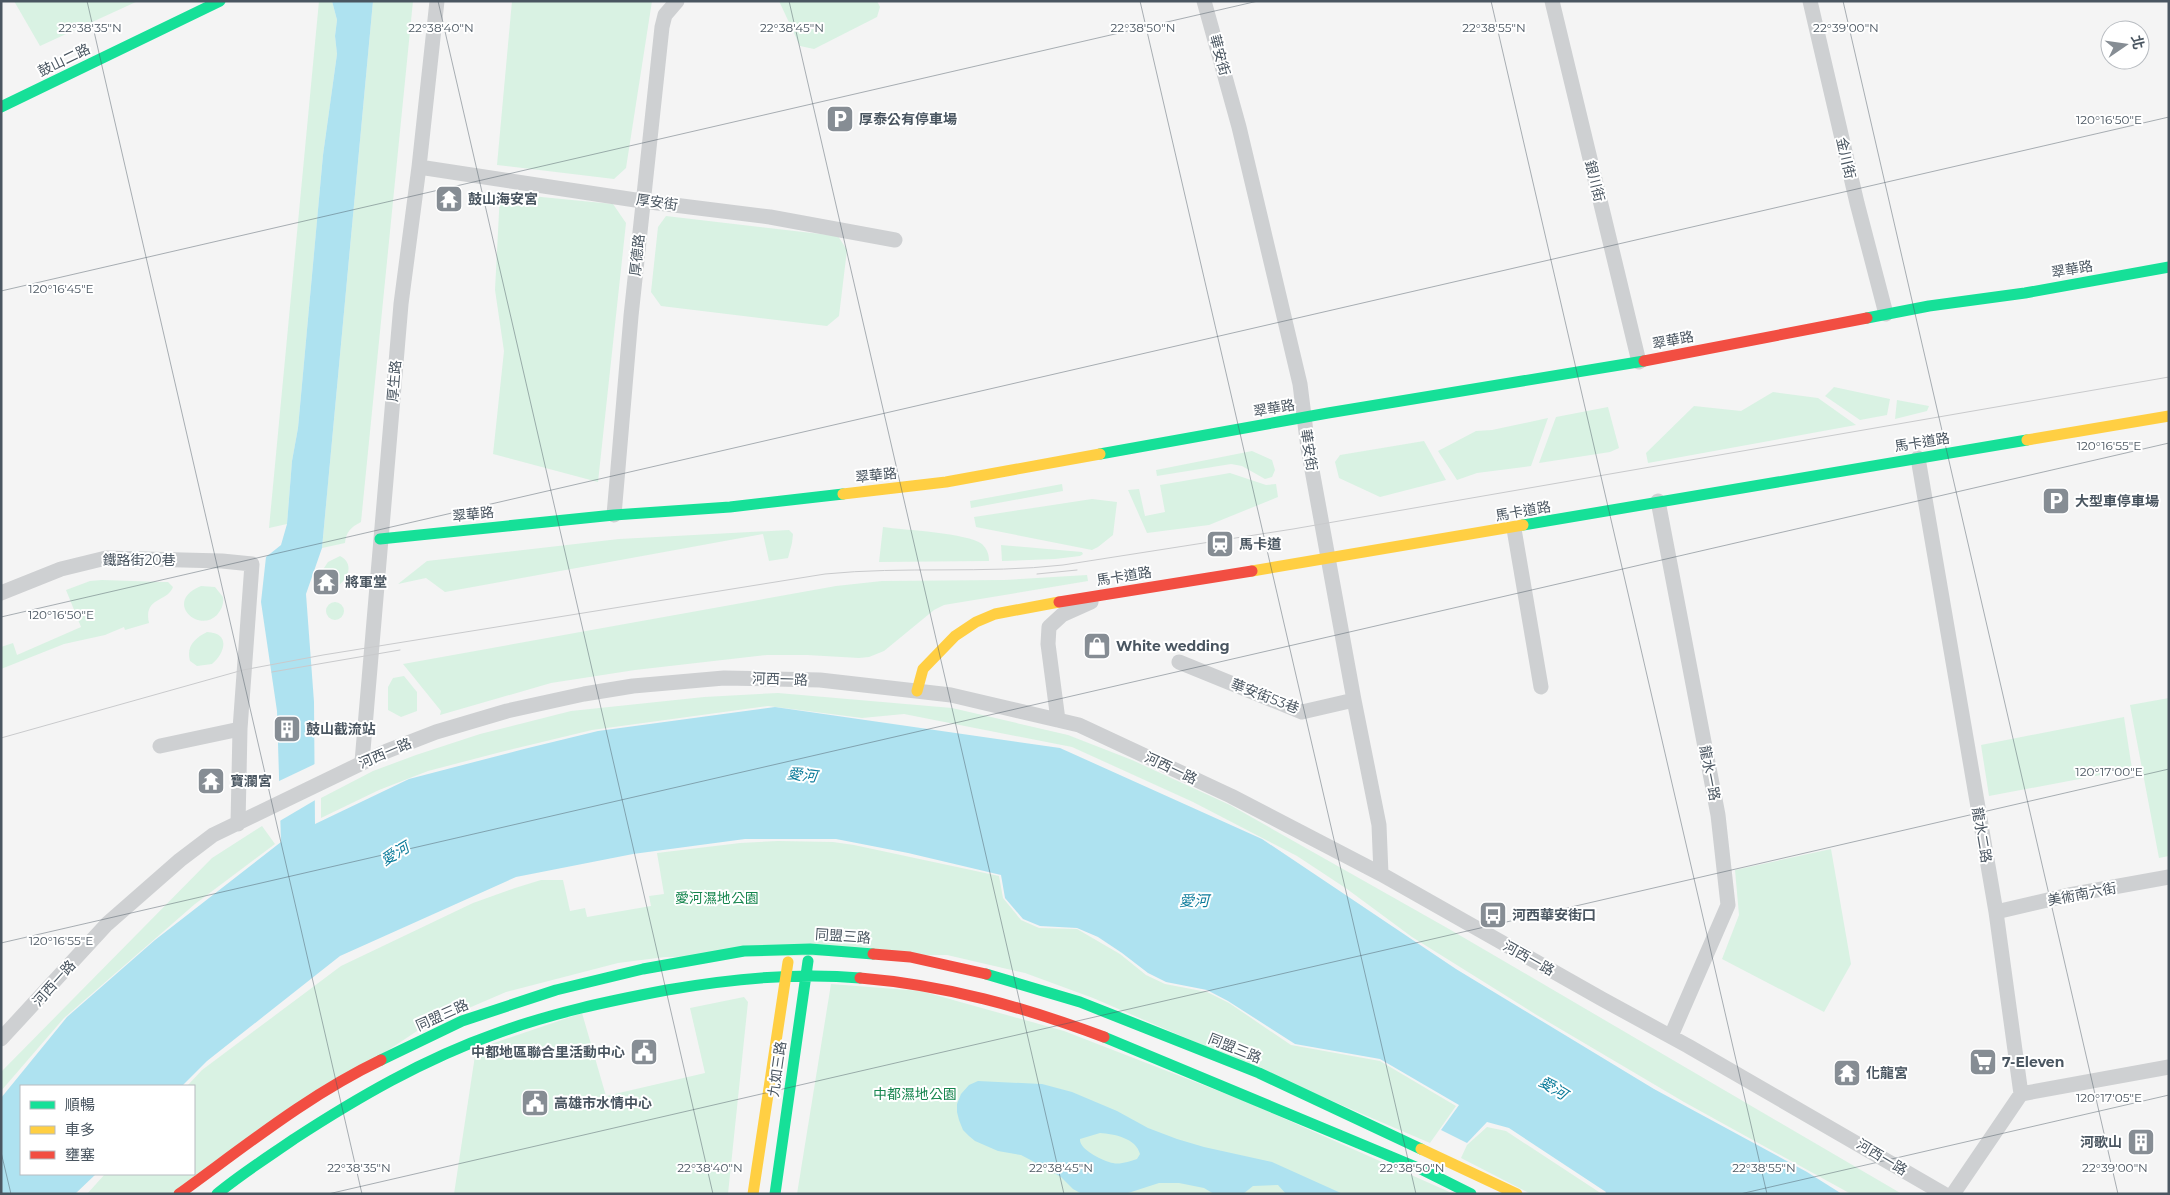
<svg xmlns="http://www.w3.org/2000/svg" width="2170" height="1195" font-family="Montserrat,'Noto Sans TC',sans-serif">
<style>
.green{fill:#d9f2e3}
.water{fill:#aee2f0;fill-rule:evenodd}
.pier{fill:#f4f4f4}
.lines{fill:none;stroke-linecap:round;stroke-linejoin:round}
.street{stroke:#ced0d2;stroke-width:15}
.fast{stroke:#16e098;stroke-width:11}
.slow{stroke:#ffcf43;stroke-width:11}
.jam{stroke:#f24e42;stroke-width:11}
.tram{stroke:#c9cacc;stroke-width:1}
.ticks{fill:none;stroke:#4a5661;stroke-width:1;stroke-opacity:0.45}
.labels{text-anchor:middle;stroke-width:4;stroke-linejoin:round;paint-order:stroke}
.street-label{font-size:14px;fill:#4a5661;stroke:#fff}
.poi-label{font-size:14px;font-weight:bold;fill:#4a5661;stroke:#fff;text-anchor:start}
.park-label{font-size:14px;fill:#17864f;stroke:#fff}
.water-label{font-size:15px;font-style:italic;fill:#0c7c9b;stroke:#fff}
.ticks-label{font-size:12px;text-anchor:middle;fill:#4a5661;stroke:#fff;stroke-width:4;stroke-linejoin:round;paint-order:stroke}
</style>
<rect width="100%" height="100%" fill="#f4f4f4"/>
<path class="green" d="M14 1H138L40 46Z
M319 1H332L337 20 335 36 337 54 323 155 298 428 292 461 287 524 269 528Z
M373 1H413L361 522C351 527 346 532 345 543L322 548Z
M512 1H652L626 168 614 179 497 165Z
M779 1H877L880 7 877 17 814 49 800 46Z
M500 193 613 204 626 223 598 482 493 454 504 351 495 290Z
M666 216 838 236 847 250 839 316 827 326 661 306 651 292 658 227Z
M1834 387 1890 399 1887 415 1860 420 1825 396Z
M1773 392 1818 398 1856 425 1648 463 1646 453 1694 406 1741 411Z
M1897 400 1929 406 1927 411 1895 419Z
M1608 407 1619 448 1610 452 1539 463 1556 417Z
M1548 418 1531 466 1477 473 1457 480 1438 451 1476 431 1492 430Z
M1424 441 1446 480 1380 497 1339 478 1335 462 1340 455Z
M1252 451 1272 460 1275 470 1272 477 1265 479 1242 466 1231 464 1157 476 1156 470Z
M1230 473 1266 485 1276 484 1278 497 1209 525 1147 533 1128 490 1139 489 1145 516 1165 512 1160 485Z
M1062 484 1063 491 971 508 970 501Z
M1092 499 1117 502 1113 535 1098 547 1092 550 976 527 974 517Z
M883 527C904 530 968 533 982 544 987 549 989 554 989 561L879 562Z
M789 530 793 534 792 543 788 558 769 561 763 534 445 592 426 578 398 584 427 561 619 539Z
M1001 545 1082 552 1083 554 1080 556 1055 559 1002 561Z
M340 556C354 563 349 578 338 586L322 571 328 562Z
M1087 575 1088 581 944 605 934 610 884 651 869 657 859 658 807 655H767L635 670 551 683 440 715 441 711 403 664 836 586 882 581 1004 580Z
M102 580 163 582H168L173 587C168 602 143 597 149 623L125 630 124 627 105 635 64 644 1 669V647L13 643 17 655 81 627 66 590 90 581Z
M201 586 215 587 223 597C224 604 222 609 217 615 198 634 163 601 201 586Z
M326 611a9 9 0 1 1 18 0a9 9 0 1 1-18 0Z
M207 632C231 633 225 653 212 664L197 666 190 661C186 646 195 638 207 632Z
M404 676 417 692V711L401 717 388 710V687L393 678Z
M778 693 952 708 1068 735 1132 760 1230 805 1449 929 1902 1194H1851L1684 1102 1535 1014 1412 937 1347 889 1297 856 1193 802 1072 747 904 714 862 718 768 706 592 730 497 753 428 771 379 790 321 818V798L373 771 416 755 480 734 571 711 704 697Z
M2169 698V856L2159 858 2130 705Z
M2124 717 2132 769 1989 796 1981 745Z
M262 826 275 844 195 904 64 1018 1 1091V1072L212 858Z
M778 841 833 842 854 845 999 876 1003 898 1021 920 1039 928 1077 929 1120 954 1146 975 1165 984 1207 992 1229 1003 1291 1045 1380 1061 1456 1106 1430 1143 1093 998 1025 973 947 955 665 957 618 963 506 992 420 1029 172 1194H87L105 1174H194V1086H187L202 1070 341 966 473 903 515 888 541 880H563L570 911 585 908 587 917 651 906 649 896 664 894 657 853 740 843Z
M1831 849 1851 964 1824 1012 1722 959 1739 915 1735 870Z
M831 984 921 991 1064 1031 1247 1102 1454 1194H797Z
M744 997 748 1002 728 1194H454L476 1049 582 1013 606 1096 705 1073 690 1008Z
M1487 1127 1506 1131 1602 1194H1531L1461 1158 1467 1145Z"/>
<path class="water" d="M332 1H373L322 548 306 594 314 702 315 824 409 779 524 749 598 731 775 707 1060 748 1262 839 1456 969 1654 1089 1807 1172 1842 1194H1605L1606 1192 1509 1128 1487 1122 1467 1143 1441 1130 1459 1105 1380 1059 1295 1044 1228 1001 1207 990 1166 982 1148 973 1122 953 1098 937 1077 928 1040 926 1023 919 1005 898 1001 875 908 853 836 839H745L633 854 516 877 340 956 207 1061 182 1086H21V1174H96L75 1194H1V1098L67 1017 155 940 281 842 277 711 261 602 266 557 281 545 287 524 292 461 298 428 323 155 337 54 335 36 337 20Z
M978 1081 1042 1084 1072 1092 1117 1111 1148 1128 1177 1139 1204 1147 1272 1162 1343 1194H1286L1278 1185 1253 1186 1243 1194H1214L1204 1188 1179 1183H1159L1125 1194H1082L1073 1189 1061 1177 1040 1165 1021 1155 998 1151 975 1141 969 1136 963 1130 959 1120 957 1112V1104L961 1094 969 1085ZM1100 1133C1114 1134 1136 1138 1140 1154L1137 1159C1130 1161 1120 1165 1113 1163 1104 1161 1079 1150 1080 1139Z"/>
<path class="pier" d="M317 763V799L278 822 277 782Z"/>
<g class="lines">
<path class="street" d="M1204 1 1239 127 1300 384 1308 448 1354 700 1379 825 1381 874
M1552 1 1639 362
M1810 1 1857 203 1886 314
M419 167 642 201 770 217 895 240
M1918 458 1996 912 2021 1094 1953 1194
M1658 501 1718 815 1728 905 1671 1036
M614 515 631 316 662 27 665 15 677 1
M1514 529 1541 687
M1 593 61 569 106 558 222 561 252 564 240 729 238 824
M1179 662 1302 712 1354 700
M1058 720 1048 644 1049 627 1062 615 1091 602
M160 746 240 729
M362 762 401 304 419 167 437 1
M1996 912 2069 895 2169 877
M1 1039 107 924 180 860 213 835 387 751 436 732 507 711 584 694 633 686 724 678 820 680 951 695 1079 725 1231 796 1381 874 1602 999 1688 1046 1944 1194
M2021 1094 2169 1067"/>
<path class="fast" d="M1 107 220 1
M1867 318 1929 306 2025 293 2169 267
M1100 454 1328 413 1644 361
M1523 525 2027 440
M380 539 614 515 730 507 843 494
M986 974 1080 1002 1259 1073 1421 1149
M1104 1037 1423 1170 1471 1194
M381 1060 462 1021 556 990 643 969 744 951 810 949 873 954
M217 1194C241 1174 268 1157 294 1139 357 1098 424 1059 495 1034 551 1013 609 1001 667 990 730 979 796 972 860 978
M775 1194 808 961"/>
<path class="slow" d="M2027 440 2169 416
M843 494 946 482 1100 454
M1252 571 1523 525
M917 691 923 669 955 636 976 622 995 614 1059 602
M1421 1149 1517 1194
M753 1194 788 962"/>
<path class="jam" d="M1644 361 1867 318
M1059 602 1252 571
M873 954 910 957 986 974
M860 978C945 985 1024 1007 1104 1037
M179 1194C244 1147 308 1095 381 1060"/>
<path class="tram" d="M1037 574 1077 570
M272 672 400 650
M1 738 243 670 323 655 825 574C904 566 984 574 1063 565L1293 529 2169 377"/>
</g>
<path class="ticks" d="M87 1 362 1194M438 1 713 1194M789 1 1064 1194M1140 1 1416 1194M1491 1 1767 1194M1843 1 2118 1194M1 291 1258 1M1 617 2169 117M1 943 2169 443M1 1152 11 1194M328 1194 2169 769M1740 1194 2169 1095"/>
<defs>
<g id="parking-square" transform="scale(1.4375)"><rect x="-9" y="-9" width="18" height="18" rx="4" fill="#868d94" stroke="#fff"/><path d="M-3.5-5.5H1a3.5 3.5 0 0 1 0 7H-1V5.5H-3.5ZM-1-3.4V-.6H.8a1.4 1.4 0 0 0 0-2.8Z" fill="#fff"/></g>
<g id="temple-square" transform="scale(1.4375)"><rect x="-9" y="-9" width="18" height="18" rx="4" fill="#868d94" stroke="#fff"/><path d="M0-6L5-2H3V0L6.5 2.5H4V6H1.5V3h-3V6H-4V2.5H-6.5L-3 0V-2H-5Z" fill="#fff"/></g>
<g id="station-square" transform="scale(1.4375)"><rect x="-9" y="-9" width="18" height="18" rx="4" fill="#868d94" stroke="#fff"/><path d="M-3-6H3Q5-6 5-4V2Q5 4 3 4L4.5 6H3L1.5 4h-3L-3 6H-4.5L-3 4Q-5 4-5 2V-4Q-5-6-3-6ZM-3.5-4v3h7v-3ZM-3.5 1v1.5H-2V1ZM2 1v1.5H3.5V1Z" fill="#fff"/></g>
<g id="shop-square" transform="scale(1.4375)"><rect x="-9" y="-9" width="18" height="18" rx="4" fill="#868d94" stroke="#fff"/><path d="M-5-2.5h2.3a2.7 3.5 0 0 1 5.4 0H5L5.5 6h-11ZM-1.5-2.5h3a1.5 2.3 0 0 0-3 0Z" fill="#fff"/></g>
<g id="building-square" transform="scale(1.4375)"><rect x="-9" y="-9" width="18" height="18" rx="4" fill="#868d94" stroke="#fff"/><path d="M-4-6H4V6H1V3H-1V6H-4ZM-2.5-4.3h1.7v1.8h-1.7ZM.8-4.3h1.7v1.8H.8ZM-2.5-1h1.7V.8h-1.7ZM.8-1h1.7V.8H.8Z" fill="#fff"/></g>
<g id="bus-square" transform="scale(1.4375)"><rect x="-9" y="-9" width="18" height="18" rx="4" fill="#868d94" stroke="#fff"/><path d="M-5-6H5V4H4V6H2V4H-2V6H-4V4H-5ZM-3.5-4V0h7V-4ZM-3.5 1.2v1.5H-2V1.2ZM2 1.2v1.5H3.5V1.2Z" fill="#fff"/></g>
<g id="civic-square" transform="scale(1.4375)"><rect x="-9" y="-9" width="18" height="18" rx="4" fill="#868d94" stroke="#fff"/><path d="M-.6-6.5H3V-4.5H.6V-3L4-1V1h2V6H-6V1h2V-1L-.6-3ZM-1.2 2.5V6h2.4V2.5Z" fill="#fff"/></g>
<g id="supermarket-square" transform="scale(1.4375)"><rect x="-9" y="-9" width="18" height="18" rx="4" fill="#868d94" stroke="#fff"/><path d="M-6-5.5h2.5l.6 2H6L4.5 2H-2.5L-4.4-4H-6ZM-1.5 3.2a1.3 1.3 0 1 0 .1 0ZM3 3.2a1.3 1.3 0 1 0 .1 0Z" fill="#fff"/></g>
</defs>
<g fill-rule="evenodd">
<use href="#parking-square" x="840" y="119"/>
<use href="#temple-square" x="449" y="199"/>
<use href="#parking-square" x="2056" y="501"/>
<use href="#station-square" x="1220" y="544"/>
<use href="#temple-square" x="326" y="582"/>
<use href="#shop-square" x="1097" y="646"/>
<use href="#building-square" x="287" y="729"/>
<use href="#temple-square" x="211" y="781"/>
<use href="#bus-square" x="1493" y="915"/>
<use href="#civic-square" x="644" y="1052"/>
<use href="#supermarket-square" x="1983" y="1062"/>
<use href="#temple-square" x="1847" y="1073"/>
<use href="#civic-square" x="535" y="1103"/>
<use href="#building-square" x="2141" y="1142"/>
</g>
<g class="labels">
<g class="street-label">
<text transform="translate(1220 55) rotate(75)" y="5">華安街</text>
<text transform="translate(64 60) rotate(-26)" y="5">鼓山二路</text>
<text transform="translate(1846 158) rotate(77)" y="5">金川街</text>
<text transform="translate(1595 181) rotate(76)" y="5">銀川街</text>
<text transform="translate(657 202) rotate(8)" y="5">厚安街</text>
<text transform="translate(637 255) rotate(-84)" y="5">厚德路</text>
<text transform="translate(2072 269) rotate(-10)" y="5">翠華路</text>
<text transform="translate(1673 340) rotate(-11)" y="5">翠華路</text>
<text transform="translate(394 381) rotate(-85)" y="5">厚生路</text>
<text transform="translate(1274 408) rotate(-10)" y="5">翠華路</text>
<text transform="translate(1922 442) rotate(-9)" y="5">馬卡道路</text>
<text transform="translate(1309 450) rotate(81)" y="5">華安街</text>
<text transform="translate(876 475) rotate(-6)" y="5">翠華路</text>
<text transform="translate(1523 511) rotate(-10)" y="5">馬卡道路</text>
<text transform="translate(473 514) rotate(-6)" y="5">翠華路</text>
<text x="139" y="565">鐵路街20巷</text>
<text transform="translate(1124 576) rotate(-9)" y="5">馬卡道路</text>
<text transform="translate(780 679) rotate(2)" y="5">河西一路</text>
<text transform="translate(1265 696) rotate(21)" y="5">華安街53巷</text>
<text transform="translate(385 753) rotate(-23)" y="5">河西一路</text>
<text transform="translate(1171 768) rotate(25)" y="5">河西一路</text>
<text transform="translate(1710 773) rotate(79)" y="5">龍水一路</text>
<text transform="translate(1982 835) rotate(80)" y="5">龍水二路</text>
<text transform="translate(2082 894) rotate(-11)" y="5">美術南六街</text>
<text transform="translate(843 936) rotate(4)" y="5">同盟三路</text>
<text transform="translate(1529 958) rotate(29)" y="5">河西一路</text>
<text transform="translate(54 983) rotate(-48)" y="5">河西一路</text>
<text transform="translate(442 1015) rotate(-24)" y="5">同盟三路</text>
<text transform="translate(1235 1048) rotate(22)" y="5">同盟三路</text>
<text transform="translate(777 1069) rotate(-82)" y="5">九如三路</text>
<text transform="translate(1882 1157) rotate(31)" y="5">河西一路</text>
</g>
<g class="poi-label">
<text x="859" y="124">厚泰公有停車場</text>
<text x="468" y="204">鼓山海安宮</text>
<text x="2075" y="506">大型車停車場</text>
<text x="1239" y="549">馬卡道</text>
<text x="345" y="587">將軍堂</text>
<text x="1116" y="651">White wedding</text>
<text x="306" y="734">鼓山截流站</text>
<text x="230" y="786">寶瀾宮</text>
<text x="1512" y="920">河西華安街口</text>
<text x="625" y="1057" text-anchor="end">中都地區聯合里活動中心</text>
<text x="2002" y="1067">7-Eleven</text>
<text x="1866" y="1078">化龍宮</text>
<text x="554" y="1108">高雄市水情中心</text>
<text x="2122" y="1147" text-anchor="end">河歌山</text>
</g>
<g class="park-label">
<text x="717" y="903">愛河濕地公園</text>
<text x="915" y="1099">中都濕地公園</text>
</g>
<g class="water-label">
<text transform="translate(802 775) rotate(7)" y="5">愛河</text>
<text transform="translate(395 854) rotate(-31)" y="5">愛河</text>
<text x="1194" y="906">愛河</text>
<text transform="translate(1553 1088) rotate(32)" y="5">愛河</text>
</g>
</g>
<g class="ticks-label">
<text x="90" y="32">22°38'35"N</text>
<text x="441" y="32">22°38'40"N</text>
<text x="792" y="32">22°38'45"N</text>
<text x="1143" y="32">22°38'50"N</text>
<text x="1494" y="32">22°38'55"N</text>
<text x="1846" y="32">22°39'00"N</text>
<text x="2109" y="124">120°16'50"E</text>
<text x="61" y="293">120°16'45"E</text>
<text x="2109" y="450">120°16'55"E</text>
<text x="61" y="619">120°16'50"E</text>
<text x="2109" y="776">120°17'00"E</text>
<text x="61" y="945">120°16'55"E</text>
<text x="2109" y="1102">120°17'05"E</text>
<text x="359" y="1172">22°38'35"N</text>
<text x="710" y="1172">22°38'40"N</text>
<text x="1061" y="1172">22°38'45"N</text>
<text x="1412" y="1172">22°38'50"N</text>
<text x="1764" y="1172">22°38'55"N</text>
<text x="2115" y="1172">22°39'00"N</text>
</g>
<rect width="2170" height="1195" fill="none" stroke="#4a5661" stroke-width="5"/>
<rect x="20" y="1085" width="175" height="90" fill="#ffffff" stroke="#b7bbc0"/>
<rect x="30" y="1101" width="25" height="8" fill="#16e098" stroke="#b7bbc0"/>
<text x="65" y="1110" font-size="15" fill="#4a5661">順暢</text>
<rect x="30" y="1126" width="25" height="8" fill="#ffcf43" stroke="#b7bbc0"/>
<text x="65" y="1135" font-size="15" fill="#4a5661">車多</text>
<rect x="30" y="1151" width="25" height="8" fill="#f24e42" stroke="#b7bbc0"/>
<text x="65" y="1160" font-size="15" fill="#4a5661">壅塞</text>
<g transform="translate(2125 45) rotate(77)"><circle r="24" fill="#ffffff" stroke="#b7bbc0"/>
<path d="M0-4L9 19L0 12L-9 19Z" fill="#868d94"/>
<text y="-8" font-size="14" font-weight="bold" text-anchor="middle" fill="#4a5661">北</text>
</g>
</svg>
